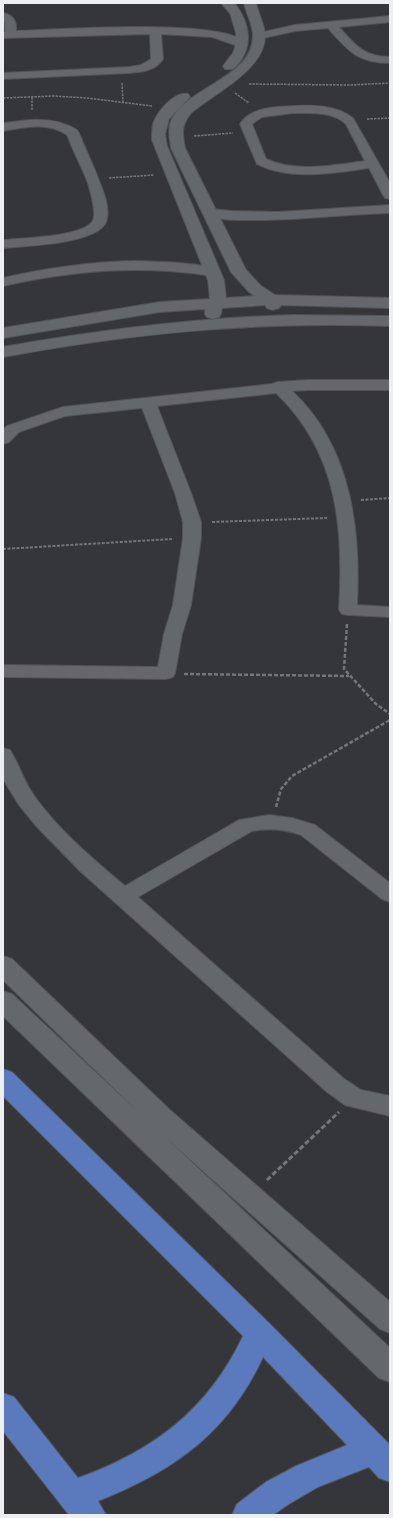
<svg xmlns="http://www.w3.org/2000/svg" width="393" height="1518" font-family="'Titillium Web',sans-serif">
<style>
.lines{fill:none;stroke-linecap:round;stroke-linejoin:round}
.street-casing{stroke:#525357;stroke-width:2}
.secondary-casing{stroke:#525357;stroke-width:2}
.primary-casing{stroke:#525357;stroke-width:2}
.path-far3{stroke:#75767a;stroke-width:1.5;stroke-dasharray:2.5 1;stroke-linecap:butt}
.path-far2{stroke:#75767a;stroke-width:2;stroke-dasharray:3 1.5;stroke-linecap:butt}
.path-far1{stroke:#75767a;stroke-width:2.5;stroke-dasharray:4 2;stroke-linecap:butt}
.path{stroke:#75767a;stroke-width:3;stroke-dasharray:5 2.5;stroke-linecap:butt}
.street{fill:#64676c;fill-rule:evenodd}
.secondary{fill:#64676c;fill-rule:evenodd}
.primary{fill:#5a7abd;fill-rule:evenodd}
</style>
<rect width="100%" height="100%" fill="#34363a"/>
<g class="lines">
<g class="street-casing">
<path id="street" d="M3 13C13 15 17 21 16 31 53 30 227 17 247 44L241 47 212 37 161 34 163 59C155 71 142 72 129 73L3 79V73L129 67 141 65 151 59 150 34 3 38V32H5C6 24 3 20 3 13Z
M390 16V22L339 27C356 46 363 56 390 57V63C358 63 348 51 328 28L295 31 259 39 253 36 255 34 295 25Z
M293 106C313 105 336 105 353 118L390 183V199L385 198 383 195 369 168C332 173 291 181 257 164L240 124C251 107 275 107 293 106ZM293 113C311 113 332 111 346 124L365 161C334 165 296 173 266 159L252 124 262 117Z
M30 120C47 119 62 121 77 130 81 135 82 142 85 147 89 157 94 167 98 178 103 190 111 209 106 222 97 244 25 246 3 248V240C21 238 81 237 92 222 98 215 90 191 88 183 82 167 73 151 67 135 48 122 25 127 3 131V123Z
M390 205V213C349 214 308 219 267 220 247 220 225 221 205 216L203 213 205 210 210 209 232 211 278 212Z
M134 261C162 262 191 262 218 269L220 272 218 275 213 276C140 265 75 270 3 286V278C47 268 89 262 134 261Z
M308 380H390V390H308L292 391C351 446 361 529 357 605L390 607V617L348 615 342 614 339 610C344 529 338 452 276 393L157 406 191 493 201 522V538L191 605 182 634 175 673 173 677 166 679 3 677V665L158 667 164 634 173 605 183 538V522L175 493 142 408 65 416 19 432 9 442 3 444V430L7 426 63 407 272 384 278 382Z
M3 748 10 750C19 764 23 780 33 794 57 829 92 858 125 886L239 820 269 815 292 818 315 825 390 883V902L382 899 301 835C285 829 269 828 252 831L138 897 343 1078 361 1090 390 1096V1116L345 1105 327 1092 80 871 37 827 19 805 3 779Z"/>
</g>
<g class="secondary-casing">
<path id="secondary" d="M221 3H234L236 5C249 23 254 45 238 64 234 69 231 70 225 69L223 66 233 53 235 47 236 33 230 13Z
M244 3H256C258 13 265 25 265 36 265 70 213 94 191 113 181 126 182 133 185 148L246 270 261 286 275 295 390 298V308L281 305 279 308 273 310 267 308 265 305 222 308 221 314 219 317 213 319 207 317 205 314V309L160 312 3 338V328L160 302 210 299 208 280 152 140C152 135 152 130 153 124 157 112 174 91 188 94L190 97 169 119 165 134 167 146 224 280 226 298 255 296 249 292 231 272 171 148C170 140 168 132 170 124 182 87 254 79 253 35 253 25 246 13 244 3Z
M293 315 390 316V326C256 321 134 333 3 357V347C99 330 195 318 293 315Z
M3 956 12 959 170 1110 390 1302V1333L380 1329 166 1138 390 1348V1382L379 1378 3 1016V991L12 994 137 1111 3 980Z"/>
</g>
<g class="primary-casing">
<path id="primary" d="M3 1069 12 1072 270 1324 390 1445V1482L379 1478 369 1467 318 1487 289 1504 273 1515H232L237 1504 266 1482 296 1466 347 1445 263 1357C228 1433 174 1471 98 1501L106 1515H69L3 1431V1393L14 1397 78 1478C153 1451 208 1410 243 1336L3 1096Z"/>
</g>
<path class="path-far3" d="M122 83 123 103
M249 84 349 85 390 83
M235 93 249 103
M32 97V110
M3 98 54 96 87 98 152 106
M367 119 390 118
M194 136 233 133
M109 178 154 175"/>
<path class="path-far2" d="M361 500 390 498
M212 522 327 518
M3 549 172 539"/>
<path class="path-far1" d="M347 624 344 669 376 704 390 714
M184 674 349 676
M276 807 281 789 292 776 390 720"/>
<path class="path" d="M267 1180 339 1112"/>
<use href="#street" class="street"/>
<use href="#secondary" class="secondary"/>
<use href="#primary" class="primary"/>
</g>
<rect width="393" height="1518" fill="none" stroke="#edeef1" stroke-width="8"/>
</svg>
